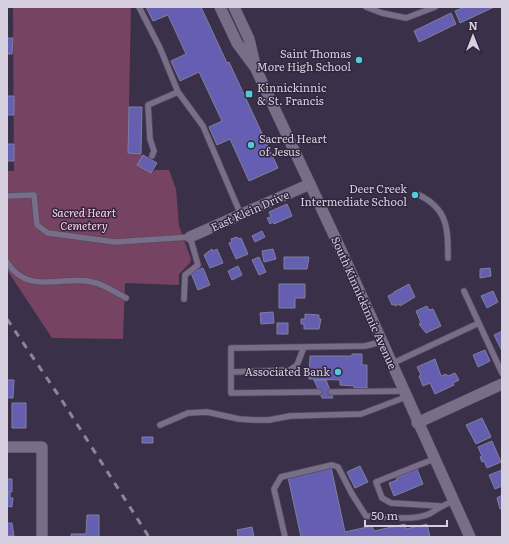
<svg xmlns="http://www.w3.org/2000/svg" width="509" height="544" font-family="Literata,serif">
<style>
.green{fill:#764361}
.building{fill:#645fb0;stroke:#7f809d}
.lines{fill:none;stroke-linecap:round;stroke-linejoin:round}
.service-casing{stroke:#544b5f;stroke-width:7}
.minor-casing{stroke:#544b5f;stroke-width:12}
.secondary-casing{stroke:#544b5f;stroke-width:12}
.service{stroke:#796d89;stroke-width:5.5}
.minor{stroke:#796d89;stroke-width:11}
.secondary{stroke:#796d89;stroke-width:11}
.rail{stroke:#8d8598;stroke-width:3;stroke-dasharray:7 7;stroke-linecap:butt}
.poi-dot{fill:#52cbd7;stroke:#31263e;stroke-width:1.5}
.labels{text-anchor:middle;stroke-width:3;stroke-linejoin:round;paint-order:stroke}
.poi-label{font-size:11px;fill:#d5cfde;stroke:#31263e;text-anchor:end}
.street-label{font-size:11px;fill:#d5cfde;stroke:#31263e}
.park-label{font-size:11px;font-style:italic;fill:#ffd0e9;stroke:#31263e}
</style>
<rect width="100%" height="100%" fill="#3b3049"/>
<path class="green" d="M13 7H131L128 153 143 155 138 165 151 173 155 170H169L176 189 179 226 191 259 190 263 179 274V285L125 283 123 339 52 338 7 270V171H14Z"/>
<path class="building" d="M146 7H201L227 63 229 62 278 168 249 181 230 139 217 145 209 127 222 121 199 72 180 81 171 61 186 54 168 15 153 21Z
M465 7H494L460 23 455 11Z
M451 13 456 24 419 42 414 31Z
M7 38H13L12 54H7Z
M7 96H14V115H7Z
M129 107H142L141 154 128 153Z
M7 144H14V161H7Z
M143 155 157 163 151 173 137 165Z
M287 204 292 216 274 224 273 222 270 224 267 218 271 217 269 212Z
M262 231 265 237 255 242 252 236Z
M237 237 238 239 241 238 248 254 236 259 229 243 232 242 231 239Z
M212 249 213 251 217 249 223 263 210 268 204 255Z
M273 249 276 259 264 262 262 251Z
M259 257 266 272 259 275 252 260Z
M284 257H309L307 269H284Z
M238 266 242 275 232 280 228 271Z
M203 268 210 285 198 290 191 273Z
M490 268 491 276 480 278V269Z
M279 284H305V298H295V308H279Z
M409 284 415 297 400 306 399 304 395 306 394 304 392 305 388 296 394 293V292Z
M493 291 498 302 487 308 481 296Z
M427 306 429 310 433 309 441 326 426 333 419 324 421 323 416 311Z
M273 312 274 323 261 324 260 313Z
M305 314 319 315V319H321L319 329H304V324H301V319H305Z
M277 323H288V334H277Z
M502 331V351L494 335Z
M485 350 490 361 478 367 473 355Z
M352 354H362V365H367V388H354V386L340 385V380L309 379 310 356H352Z
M435 359 441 376 446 374 448 376 455 373 459 380 453 383 454 385 435 394 430 383 423 386 419 376 421 375 417 367Z
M7 380H14L13 398H7Z
M314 380H326L333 398H322Z
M12 403H26V428H12Z
M482 418 491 437 476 444 466 425Z
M142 437H153V443H142Z
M492 441 501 462 487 468 484 461 482 462 480 457 482 456 478 447Z
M360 466 368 482 355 488 347 472Z
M331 467 345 532 372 526 374 531 405 524 406 529 427 524 430 537H301L288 477Z
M417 469 423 484 394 496 389 483 397 480 396 478Z
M502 470V486L495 489 489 475Z
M7 479H12V492H7Z
M7 493H10V498H13L12 507 7 506Z
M502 495V508L500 509 497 498Z
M87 515H99V537H71V534H86Z
M7 523H12L14 536H7Z
M252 527 254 537H238L237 530Z"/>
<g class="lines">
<g class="service-casing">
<path id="service" d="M139 7 160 48 178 92 203 126 241 215
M366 7 382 13 406 18 435 7
M152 156 154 151 150 139 148 105 178 92
M419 195C448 209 448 229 448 258
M7 196 34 195 37 225 48 233 115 242 190 237 198 265 185 275 184 299
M7 262C28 296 61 275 92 282 104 284 116 293 126 298
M464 291 502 373
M391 364 479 323
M231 372 290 370 297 365 304 347
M319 392 231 393V348L365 346 381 342
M331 392 403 391
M160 425 188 413 207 412 239 419 254 420H269L290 416 361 414 406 397
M434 459 376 482 382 498 391 503 440 506
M285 537 274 489 281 477 332 465 338 467 352 494 366 516C384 517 413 521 429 514 438 509 442 505 454 501"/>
</g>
<g class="minor-casing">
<path id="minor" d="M190 237 310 184
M417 423 502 384
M7 447H42V537"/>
</g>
<g class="secondary-casing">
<path id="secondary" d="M220 7 237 43 254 66
M234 7 249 39 256 69 340 248 470 537"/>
</g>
<use href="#service" class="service"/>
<use href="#minor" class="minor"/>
<use href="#secondary" class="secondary"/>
<path class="rail" d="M7 319 61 399 149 537"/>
</g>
<g class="poi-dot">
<circle cx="359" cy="60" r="4"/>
<rect x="245" y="90" width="8" height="8" rx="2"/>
<circle cx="251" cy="145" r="4"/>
<circle cx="415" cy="195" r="4"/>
<circle cx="338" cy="372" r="4"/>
</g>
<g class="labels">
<g class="poi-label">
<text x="351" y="58">Saint Thomas<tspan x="351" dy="13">More High School</tspan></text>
<text x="257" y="92" text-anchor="start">Kinnickinnic<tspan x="257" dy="13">&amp; St. Francis</tspan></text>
<text x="259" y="143" text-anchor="start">Sacred Heart<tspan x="259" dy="13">of Jesus</tspan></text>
<text x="407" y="193">Deer Creek<tspan x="407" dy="13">Intermediate School</tspan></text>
<text x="330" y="376">Associated Bank</text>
</g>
<g class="street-label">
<text transform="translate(250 211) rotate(-24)" y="4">East Klein Drive</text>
<text transform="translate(364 303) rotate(66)" y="4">South Kinnickinnic Avenue</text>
</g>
<g class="park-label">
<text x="84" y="217">Sacred Heart<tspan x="84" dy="13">Cemetery</tspan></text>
</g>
</g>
<rect width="509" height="544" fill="none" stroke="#d5cfde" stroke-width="16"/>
<g transform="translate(473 36)" stroke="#31263e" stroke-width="3" paint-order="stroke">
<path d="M0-3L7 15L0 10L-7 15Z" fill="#d5cfde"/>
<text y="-6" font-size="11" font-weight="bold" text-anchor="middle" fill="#d5cfde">N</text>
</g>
<path d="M365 520v6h82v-6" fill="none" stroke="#d5cfde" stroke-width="2"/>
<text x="371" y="520" font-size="12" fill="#d5cfde" stroke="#31263e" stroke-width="3" paint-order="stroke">50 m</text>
</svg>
